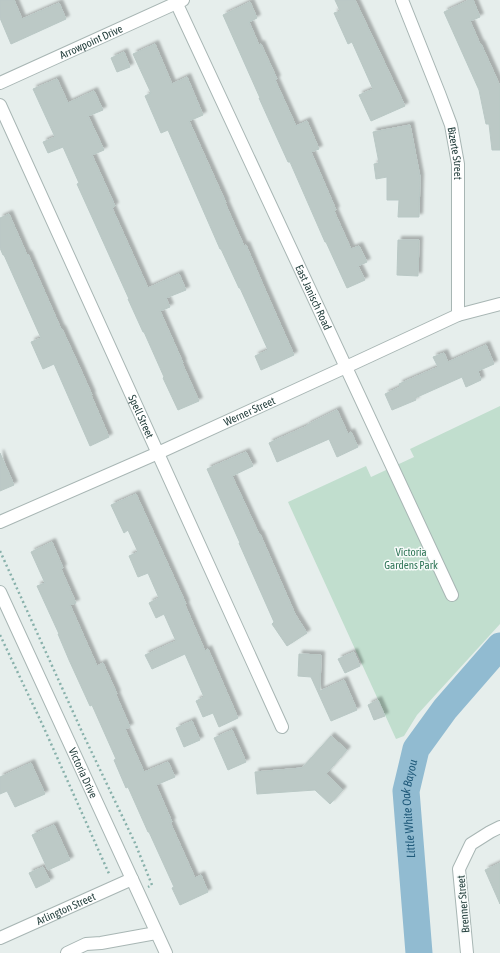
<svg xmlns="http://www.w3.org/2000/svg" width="500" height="953" font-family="'Asap Condensed',sans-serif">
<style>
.green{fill:#c1dece}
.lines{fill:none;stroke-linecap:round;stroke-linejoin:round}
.river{stroke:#91bbd1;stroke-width:27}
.building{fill:#bcc9c6;stroke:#b9c8c5;filter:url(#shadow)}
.minor-casing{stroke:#a8b6b4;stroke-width:14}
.path{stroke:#88b1ab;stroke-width:2.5;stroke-dasharray:2 3;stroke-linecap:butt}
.minor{stroke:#fff;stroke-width:12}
.labels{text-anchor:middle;stroke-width:3;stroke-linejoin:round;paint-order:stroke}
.street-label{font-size:11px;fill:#25403e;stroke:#f7fbfa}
.park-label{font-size:11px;fill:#317658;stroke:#f7fbfa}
.water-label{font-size:12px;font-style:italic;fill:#215b7b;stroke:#f7fbfa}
</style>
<defs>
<filter id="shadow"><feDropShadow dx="3.5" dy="-3.5" stdDeviation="1" flood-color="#0004"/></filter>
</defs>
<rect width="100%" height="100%" fill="#e6eeec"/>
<path class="green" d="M500 406V624L417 715 404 736 396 739 288 502 366 466 371 477 414 457 410 449Z"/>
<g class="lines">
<path class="river" id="s1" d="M419 953 406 791 416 749 445 709 500 646"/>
</g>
<path class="building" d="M0 0H14L22 19 59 3 66 19 11 44 0 18Z
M335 0H355L405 106 371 121 359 95 373 89 352 42 348 44 334 13 340 11Z
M469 0H473L480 17 470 21 480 44H481L500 86V150H492L489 124H486L479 90 444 12Z
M250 2 257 18 249 22 259 45 261 44 277 79 275 80 296 126 307 121 319 149 311 152 336 210 334 211 351 249 359 246 367 262 358 266 365 280 347 288 326 242H325L290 162H288L273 129 259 98H260L223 15Z
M155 44 172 84 187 77 203 115 189 121 226 203H225L244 246 246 245 263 285 294 355 261 370 255 356 268 350 240 288H239L221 249H220L168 130 161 133 145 96 151 93 133 54Z
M124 52 130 67 117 72 111 58Z
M57 79 68 103 94 91 103 110 88 116 104 150 92 155 115 206 112 208 148 288 179 274 186 290 166 298 170 307 160 311 183 363H182L199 401 178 410 163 378 164 377 144 332H143L128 299H129L77 184 79 183 63 147 48 153 43 142 55 137 33 89Z
M410 125 420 177 419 217H398L399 200H387V177L376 179 374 164 379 163 373 132Z
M9 214 27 255 28 254 61 329H62L80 368 92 395H91L109 437 90 446 54 364 43 369 31 342 41 338 4 255H3L0 248V218Z
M398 240H419L418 276 397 275Z
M486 345 494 364 478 371 481 380 466 387 462 377 415 398 416 400 392 410 385 394 400 387 399 384 438 367 433 357 444 353 448 362Z
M337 410 348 434 351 432 358 447 337 457 329 439 277 462 269 443 307 426V425Z
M246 452 253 466 232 476 259 534H260L295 614 307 633 287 646 272 624 274 622 239 543H240L207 469Z
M0 453 14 485 0 491Z
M136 494 186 604 185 605 205 651 208 649 238 718 219 727 213 713 203 717 196 701 204 697 185 654 152 669 145 655 176 641 164 614 156 618 149 603 159 598 148 573 138 577 129 556 138 552 128 530 124 533 111 505Z
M52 542 63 568 61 569 76 603 70 605 97 666 103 663 117 694 116 695 130 727 125 729 144 772 168 762 175 777 156 785 172 822H170L195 878 201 875 208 892 180 905 172 888 174 887 149 832H148L128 787 126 788 114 760 116 759 92 705 90 706 69 660 58 634H59L37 586 45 583 31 552Z
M354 652 360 666 345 673 338 659Z
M299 654 321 655 320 691 344 680 357 710 331 721 311 677 298 676Z
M378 700 385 716 374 720 368 705Z
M192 721 200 740 184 747 176 728Z
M232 730 246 762 228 770 214 738Z
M331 736 347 750 326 774 343 790 330 804 315 790 257 794 255 772 302 768Z
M31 763 45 794 15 807 7 791 0 794V777Z
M54 825 70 860 48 870 32 835Z
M500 863V904L485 870Z
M43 867 50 881 36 888 29 873Z"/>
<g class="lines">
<g class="minor-casing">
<g id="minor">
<path id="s2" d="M175 0 452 595"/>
<path id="s3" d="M402 0 439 93 451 125 458 164V315"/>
<path id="s4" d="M0 83 183 0"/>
<path id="s5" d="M0 105 282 727"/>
<path id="s6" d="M0 522 158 453 346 367 458 315 500 304"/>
<path id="s7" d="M0 592 166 953"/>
<path id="s8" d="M0 938 132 879"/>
<path d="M67 953 86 944 101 943 156 933"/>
<path d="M467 953 459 869 471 844 490 832 500 827"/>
</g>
</g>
<path class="path" d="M0 551 83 734 135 843 152 885 148 887
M0 635 44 728 110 876"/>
<use href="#minor" class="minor"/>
</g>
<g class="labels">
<g class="street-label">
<text dy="4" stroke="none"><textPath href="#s4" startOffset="100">Arrowpoint Drive</textPath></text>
<text dy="4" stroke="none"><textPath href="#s3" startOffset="163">Bizerte Street</textPath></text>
<text dy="4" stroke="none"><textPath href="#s2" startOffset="328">East Janisch Road</textPath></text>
<text dy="4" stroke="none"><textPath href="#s6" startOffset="273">Werner Street</textPath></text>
<text dy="4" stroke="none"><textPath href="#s5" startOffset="342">Spell Street</textPath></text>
<text dy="4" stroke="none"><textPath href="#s7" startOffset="199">Victoria Drive</textPath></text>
<text transform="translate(463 904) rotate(-95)" y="4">Brenner Street</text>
<text dy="4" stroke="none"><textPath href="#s8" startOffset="72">Arlington Street</textPath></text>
</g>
<g class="park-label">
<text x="411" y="556">Victoria<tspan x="411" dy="13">Gardens Park</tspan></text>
</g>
<g class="water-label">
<text dy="4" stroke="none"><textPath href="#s1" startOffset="145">Little White Oak Bayou</textPath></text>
</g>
</g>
</svg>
